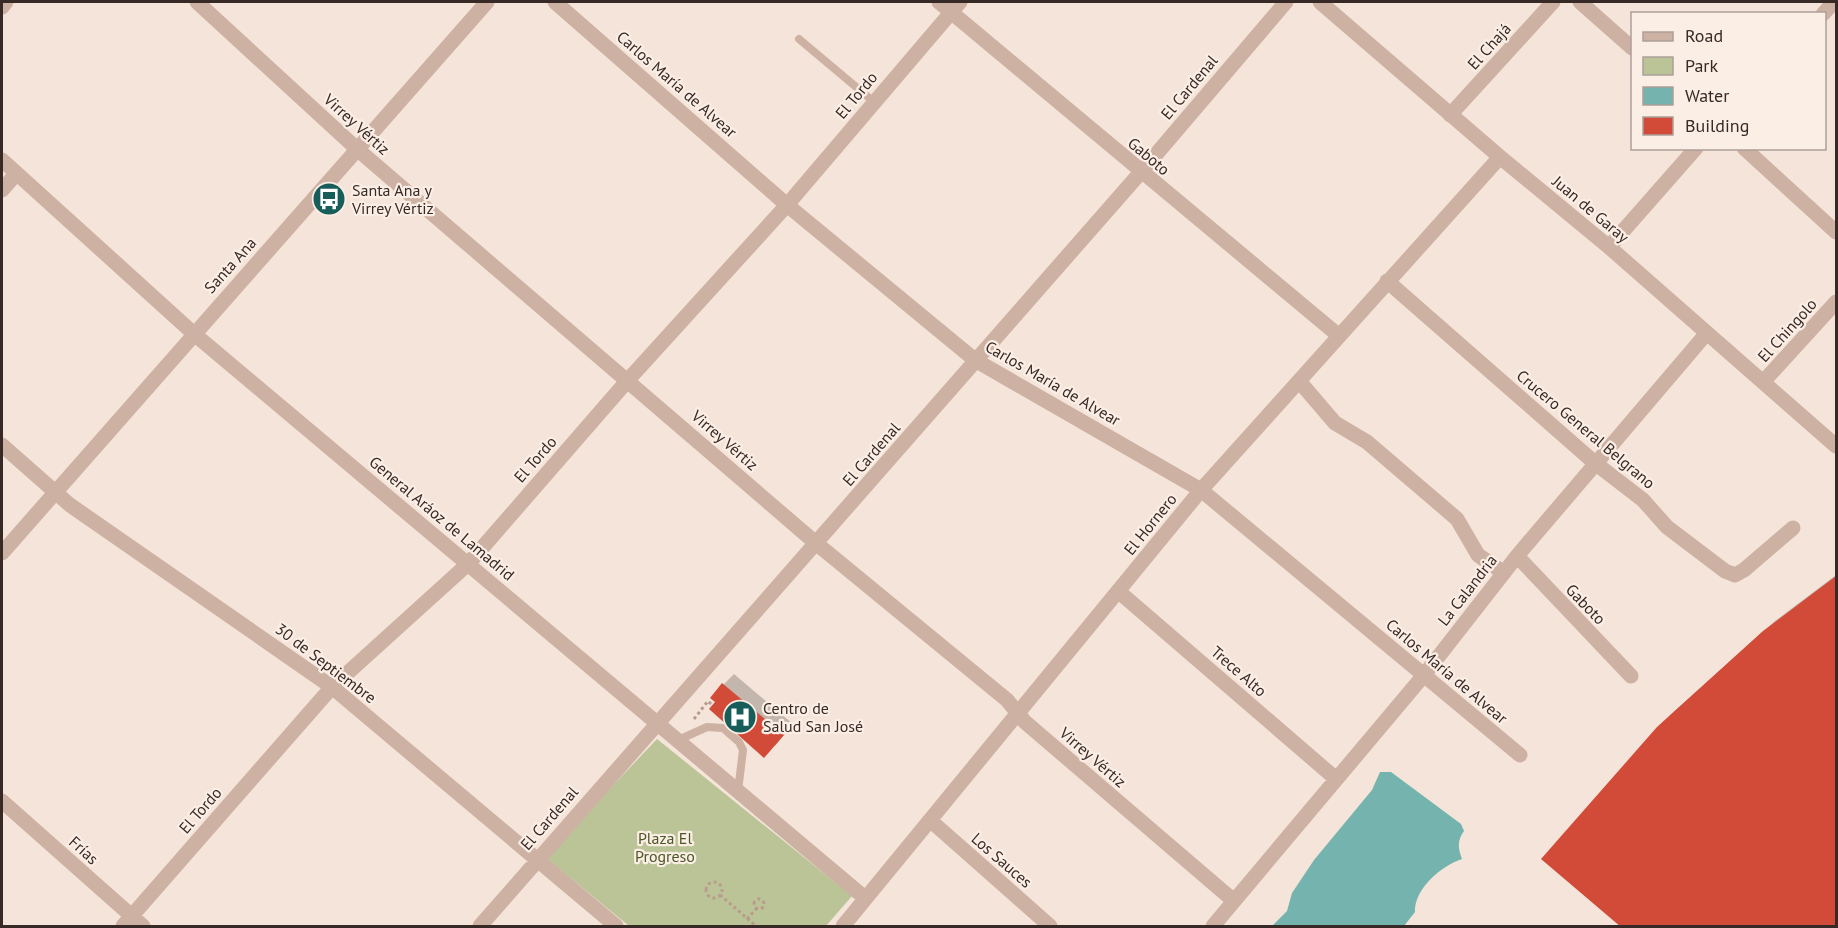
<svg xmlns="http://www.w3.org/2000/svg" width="1838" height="928" font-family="'PT Sans',sans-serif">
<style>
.green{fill:#bbc497}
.water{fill:#75b4ae}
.shadow{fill:#0003}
.building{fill:#d24a38}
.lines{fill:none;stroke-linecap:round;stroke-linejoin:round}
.path{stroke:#b99b8d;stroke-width:3;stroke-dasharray:3 3;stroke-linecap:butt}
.service{stroke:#cdb1a3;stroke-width:8}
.minor{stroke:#cdb1a3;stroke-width:15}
.tertiary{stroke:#cdb1a3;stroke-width:15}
.labels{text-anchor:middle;stroke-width:4.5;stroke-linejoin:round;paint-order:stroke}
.street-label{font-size:16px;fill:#372926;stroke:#fbeee5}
.poi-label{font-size:16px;fill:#372926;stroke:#fbeee5;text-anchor:start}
.park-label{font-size:16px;fill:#4d5827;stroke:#fbeee5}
</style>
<rect width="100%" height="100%" fill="#f4e4d9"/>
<path class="green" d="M657 739 852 896 826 926H629L545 857Z"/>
<path class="water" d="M1380 772H1391L1461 824 1464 831C1457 841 1458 848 1462 859 1441 866 1414 889 1415 912L1404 926H1272L1287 911 1292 893 1314 860 1372 790Z"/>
<path class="shadow" d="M1836 575V926H1623L1669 716 1775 621Z
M734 674 793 724 775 746 717 702 724 684Z"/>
<path class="building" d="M1836 576V927H1621L1541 859 1657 727 1763 631Z
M722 683 784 735 764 758 709 709 715 702 710 698Z"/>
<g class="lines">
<path class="path" d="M694 719 708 701 711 704
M706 890a8 8 0 1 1 16 0a8 8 0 1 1-16 0Z
M720 895 756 926
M754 904a5 5 0 1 1 10 0a5 5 0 1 1-10 0Z
M747 919 757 908"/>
<path class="service" d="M799 39 874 102
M676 741 707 727 723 728 739 742 743 750 738 791"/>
<path class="minor" d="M197 2 357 149 817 544 1007 700 1025 722 1234 901
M555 2 787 205 975 360 1201 490 1520 755
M939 2 1338 335
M1320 2 1500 157 1609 247 1836 446
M1580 2 1632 48
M2 7 6 2
M1823 14 1834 2
M1450 115 1553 2
M1744 148 1836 232
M2 160 193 333 865 898
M2 190 16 174
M1609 247 1696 148
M1387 281 1595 463 1643 500 1667 527 1725 571 1735 575 1744 570 1793 528
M1299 381 1335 423 1367 442 1457 519 1478 555 1504 573
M1763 382 1836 302
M2 445 70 505 332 687 616 926
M1517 556 1631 676
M1118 591 1335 778
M2 801 143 926
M931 821 1050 926
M123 926 332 687 469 563 628 380 787 205 960 2
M480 926 1141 172 1286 2
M843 926 1201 490 1500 157
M1213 926 1424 675 1517 556 1706 334"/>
<path class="tertiary" d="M2 553 487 2"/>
</g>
<defs>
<g id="bus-disc" transform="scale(1.725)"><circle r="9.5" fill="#175d59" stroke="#fbeee5"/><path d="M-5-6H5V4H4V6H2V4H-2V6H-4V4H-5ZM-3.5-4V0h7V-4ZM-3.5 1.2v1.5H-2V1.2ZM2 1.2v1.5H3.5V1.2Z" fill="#fff"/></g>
<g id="hospital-disc" transform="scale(1.725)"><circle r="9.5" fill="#175d59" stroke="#fbeee5"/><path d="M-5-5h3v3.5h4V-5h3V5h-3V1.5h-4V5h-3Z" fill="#fff"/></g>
</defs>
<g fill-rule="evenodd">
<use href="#bus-disc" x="329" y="199"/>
<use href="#hospital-disc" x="740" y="717"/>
</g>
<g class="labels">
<g class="street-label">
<text transform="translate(1489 46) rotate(-48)" y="6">El Chajá</text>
<text transform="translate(677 84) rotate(41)" y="6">Carlos María de Alvear</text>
<text transform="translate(1189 87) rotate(-50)" y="6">El Cardenal</text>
<text transform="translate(856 95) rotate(-50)" y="6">El Tordo</text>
<text transform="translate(357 124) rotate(42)" y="6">Virrey Vértiz</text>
<text transform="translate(1149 156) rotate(40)" y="6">Gaboto</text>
<text transform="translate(1591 209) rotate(40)" y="6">Juan de Garay</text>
<text transform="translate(230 265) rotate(-48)" y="6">Santa Ana</text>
<text transform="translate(1787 330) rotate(-48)" y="6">El Chingolo</text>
<text transform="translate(1053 383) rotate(30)" y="6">Carlos María de Alvear</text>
<text transform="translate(1586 429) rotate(40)" y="6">Crucero General Belgrano</text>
<text transform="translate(725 440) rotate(41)" y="6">Virrey Vértiz</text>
<text transform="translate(871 454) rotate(-49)" y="6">El Cardenal</text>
<text transform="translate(535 459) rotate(-49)" y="6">El Tordo</text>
<text transform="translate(442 518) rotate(40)" y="6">General Aráoz de Lamadrid</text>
<text transform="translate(1150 524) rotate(-51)" y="6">El Hornero</text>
<text transform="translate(1467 590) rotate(-52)" y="6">La Calandria</text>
<text transform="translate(1586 604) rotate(46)" y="6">Gaboto</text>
<text transform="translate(326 663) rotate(37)" y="6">30 de Septiembre</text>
<text transform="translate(1239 671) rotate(41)" y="6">Trece Alto</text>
<text transform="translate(1447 671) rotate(40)" y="6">Carlos María de Alvear</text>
<text transform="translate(1093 757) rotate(41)" y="6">Virrey Vértiz</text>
<text transform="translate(200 810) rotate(-49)" y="6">El Tordo</text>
<text transform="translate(549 818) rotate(-49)" y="6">El Cardenal</text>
<text transform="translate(84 850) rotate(42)" y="6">Frías</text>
<text transform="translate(1002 860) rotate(41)" y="6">Los Sauces</text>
</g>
<g class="poi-label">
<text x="352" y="196">Santa Ana y<tspan x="352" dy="18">Virrey Vértiz</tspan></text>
<text x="763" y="714">Centro de<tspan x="763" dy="18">Salud San José</tspan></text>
</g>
<g class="park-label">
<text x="665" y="844">Plaza El<tspan x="665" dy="18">Progreso</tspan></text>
</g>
</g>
<rect width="1838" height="928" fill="none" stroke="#372926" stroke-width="6"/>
<rect x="1631" y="12" width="195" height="138" fill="#fbeee5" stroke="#ad9f99" stroke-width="1.5"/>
<rect x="1643" y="32" width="30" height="9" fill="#cdb1a3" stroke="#ad9f99" stroke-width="1.5"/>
<text x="1685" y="42" font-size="18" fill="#372926">Road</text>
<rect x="1643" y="57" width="30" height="18" fill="#bbc497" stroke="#ad9f99" stroke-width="1.5"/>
<text x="1685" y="72" font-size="18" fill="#372926">Park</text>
<rect x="1643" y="87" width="30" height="18" fill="#75b4ae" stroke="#ad9f99" stroke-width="1.5"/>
<text x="1685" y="102" font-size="18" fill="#372926">Water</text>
<rect x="1643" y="117" width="30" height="18" fill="#d24a38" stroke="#ad9f99" stroke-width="1.5"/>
<text x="1685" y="132" font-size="18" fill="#372926">Building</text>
</svg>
